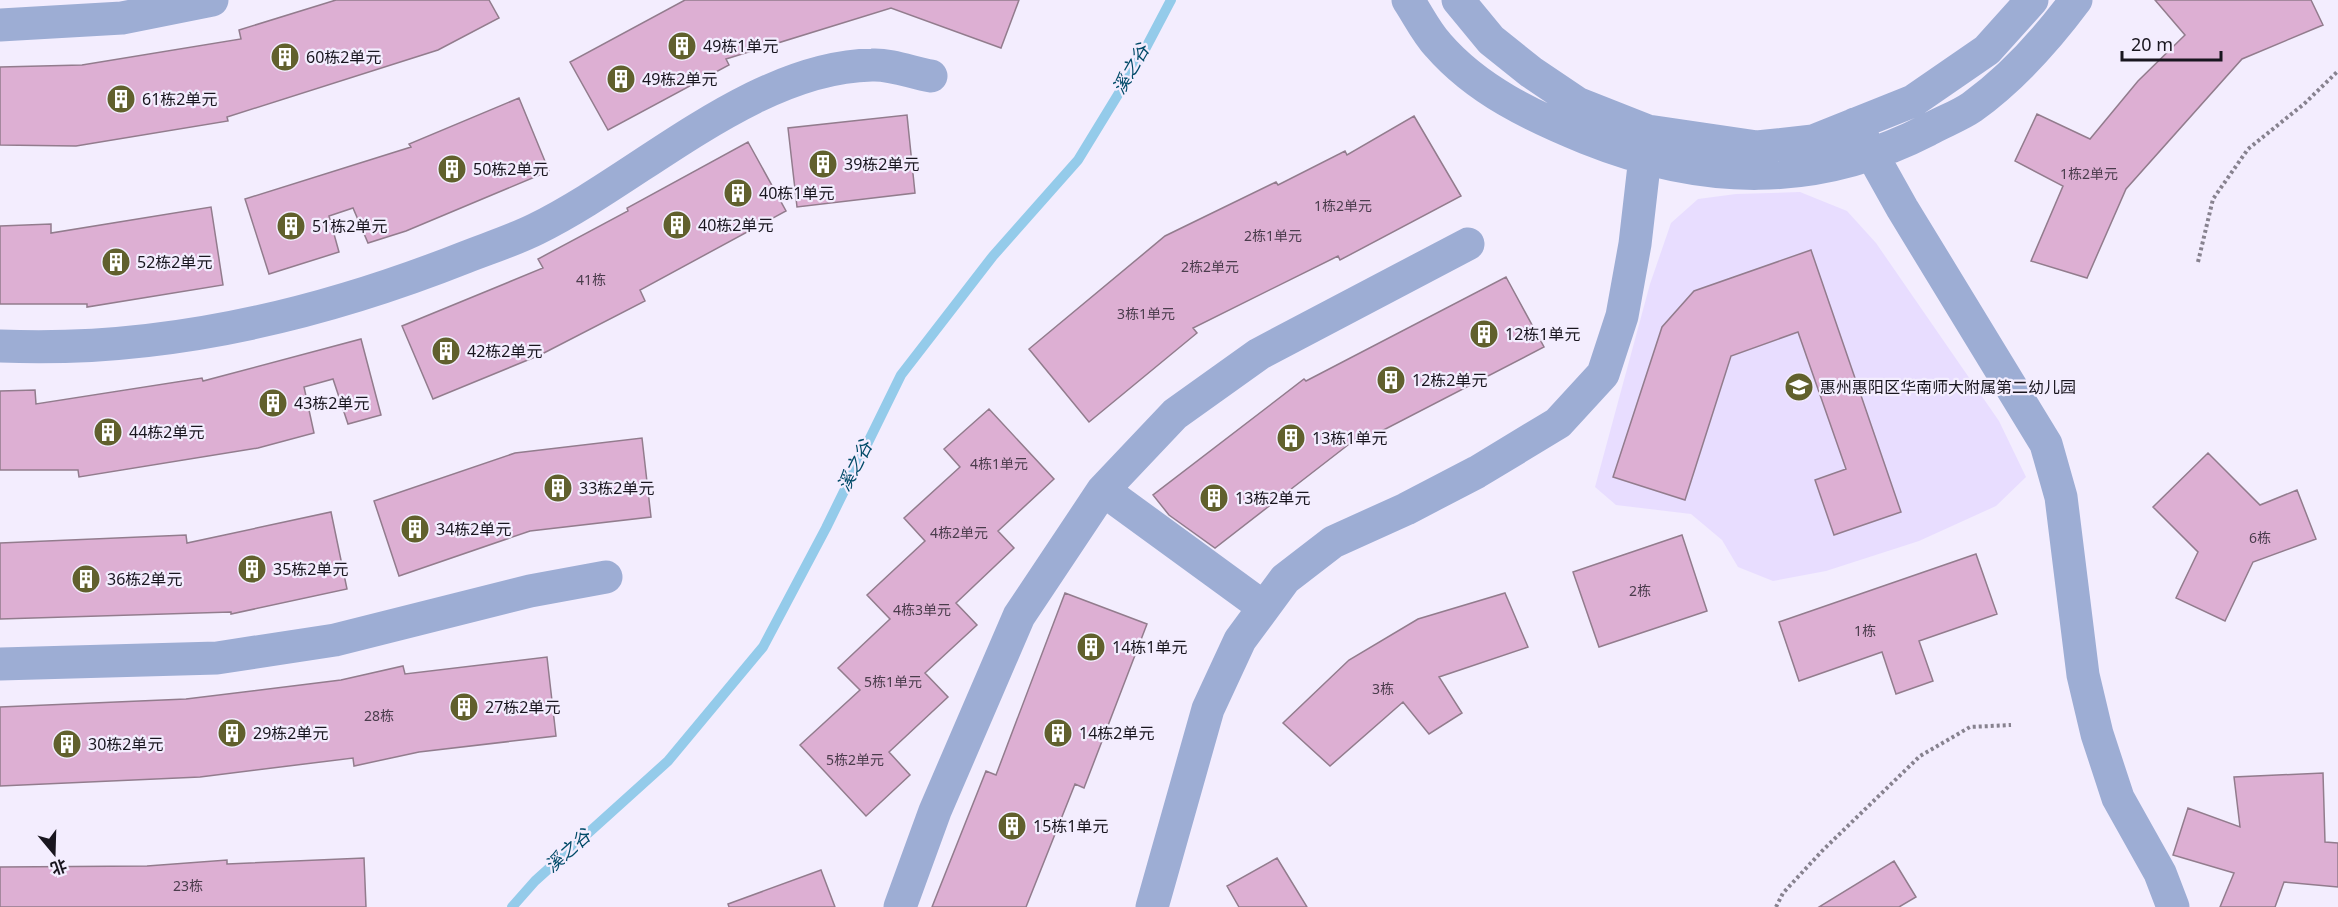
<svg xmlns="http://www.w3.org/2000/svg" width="2338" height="907" font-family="'Noto Sans','Noto Sans SC',sans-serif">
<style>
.built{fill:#e8ddff}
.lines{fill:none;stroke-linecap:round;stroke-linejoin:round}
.stream{stroke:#94cbea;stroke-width:10}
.building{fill:#ddafd3;stroke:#927c8d;stroke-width:1.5}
.path{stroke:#87828f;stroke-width:4;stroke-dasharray:3 3;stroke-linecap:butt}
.minor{stroke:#9dadd4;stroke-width:33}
.labels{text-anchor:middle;stroke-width:4.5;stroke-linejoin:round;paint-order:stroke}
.number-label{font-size:14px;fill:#4a3c4c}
.poi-label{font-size:16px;fill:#19161f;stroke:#f3edfe;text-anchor:start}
.water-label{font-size:18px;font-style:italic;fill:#004a68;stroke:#f3edfe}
</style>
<rect width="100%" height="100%" fill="#f3edfe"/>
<path class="built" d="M1800 192 1847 211 1876 243 1999 421 2026 477 1996 506 1919 541 1826 571 1773 581 1738 567 1722 540 1691 514 1616 505 1595 487 1650 284 1671 223 1698 199 1736 194Z"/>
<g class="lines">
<path class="stream" d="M512 907 535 881 668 761 763 647 826 528 901 375 993 256 1078 160 1141 57 1171 0"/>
</g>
<path class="building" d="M336 0H489L499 18 438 50 227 117 228 121 76 146 0 145V67L82 65 241 39 239 30Z
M685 0H1019L1001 48 891 8 726 59 729 65 608 130 570 62Z
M2155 0H2311L2323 25 2242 59 2126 189 2087 278 2031 261 2063 186 2015 161 2037 114 2090 139 2138 81 2185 35Z
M519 98 549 171 406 231 368 243 353 208 329 216 339 252 269 274 245 199 411 147 409 144Z
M907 115 915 193 797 207 788 128Z
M1414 116 1461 196 1340 260 1338 256 1193 328 1197 333 1089 422 1029 349 1165 236 1276 182 1278 185 1345 151 1347 155Z
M748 142 786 211 640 290 645 301 540 355 433 399 402 326 543 268 538 259 628 211 627 208Z
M211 207 223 285 87 307V304H0V226L51 224V233Z
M1811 250 1901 512 1834 535 1815 480 1846 469 1798 332 1731 356 1685 500 1613 477 1662 327 1694 291Z
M1506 277 1544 347 1370 437 1366 431 1215 548 1169 515 1153 495 1304 379 1306 381Z
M361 339 381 415 348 424 333 379 304 387 314 433 258 448 79 477 78 470H0V391L35 390 36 404 202 378 203 381Z
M989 409 1054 479 998 531 1014 548 956 603 977 625 925 673 948 697 889 752 910 775 866 816 800 745 860 690 838 668 890 619 867 595 925 541 904 518 960 467 944 449Z
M642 438 651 517 530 531 399 576 374 501 515 453Z
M2208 453 2260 505 2297 490 2316 539 2253 562 2225 621 2176 598 2198 552 2153 507Z
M331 512 347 589 231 614V612L0 619V543L186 535 187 543Z
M1682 535 1707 611 1599 647 1573 572Z
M1976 554 1997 614 1919 641 1933 681 1896 694 1882 652 1799 681 1779 622Z
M1065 593 1147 624 1084 788 1075 784 1026 907H932L986 771 996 775Z
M1505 593 1528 647 1439 677 1462 713 1429 734 1403 702 1330 766 1283 723 1349 660 1418 619Z
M547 657 556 736 419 752 354 766 353 758 200 777 0 786V707L186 699 341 680 403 666 405 674Z
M2323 773 2325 842 2338 843V887L2284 882 2275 907H2220L2234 873 2173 855 2188 808 2240 827 2234 777Z
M364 858 366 907H0V867L147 866 227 860V864Z
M1277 858 1307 907H1239L1227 886Z
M1894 861 1916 897 1899 907H1819Z
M821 870 835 907H729L728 904Z"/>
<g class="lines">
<path class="path" d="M2198 262 2213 199 2248 149 2304 104 2338 71
M1776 907 1783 893 1823 850 1920 756 1970 727 2011 725"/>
<path class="minor" d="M1408 0C1418 15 1426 32 1438 45 1477 90 1532 116 1586 138 1703 185 1815 188 1928 130 1942 122 1959 116 1972 107 2012 78 2047 39 2076 0
M1458 0 1491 40 1531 72 1577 103 1648 131 1757 147 1813 141 1913 101 1987 50 2032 0
M0 25 122 18 212 0
M1855 124 1902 208 2046 444 2061 497 2083 675 2097 734 2118 798 2160 873 2173 907
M0 346C159 353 320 315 466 257 489 248 514 240 536 229 640 178 753 67 872 65 891 64 913 73 931 76
M1103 490 1262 606
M0 664 217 658 335 640 530 591 606 577
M900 907 935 811 1019 616 1103 490 1175 414 1259 354 1468 244
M1152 907 1208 709 1240 640 1285 579 1333 542 1406 509 1477 472 1558 423 1603 374 1622 316 1635 244 1648 131"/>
</g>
<defs>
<g id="building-disc" transform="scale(1.5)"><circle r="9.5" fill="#61602d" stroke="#f3edfe"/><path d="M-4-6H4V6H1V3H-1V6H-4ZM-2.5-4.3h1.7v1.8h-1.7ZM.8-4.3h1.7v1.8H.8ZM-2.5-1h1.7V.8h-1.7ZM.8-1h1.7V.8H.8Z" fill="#fff"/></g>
<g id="school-disc" transform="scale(1.5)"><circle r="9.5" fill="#61602d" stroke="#f3edfe"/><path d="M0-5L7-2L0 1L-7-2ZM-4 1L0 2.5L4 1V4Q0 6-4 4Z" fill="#fff"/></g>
</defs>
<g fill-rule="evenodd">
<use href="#building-disc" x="682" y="46"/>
<use href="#building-disc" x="285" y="57"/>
<use href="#building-disc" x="621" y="79"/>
<use href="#building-disc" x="121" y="99"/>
<use href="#building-disc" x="823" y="164"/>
<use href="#building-disc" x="452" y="169"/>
<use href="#building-disc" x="738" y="193"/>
<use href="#building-disc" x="677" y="225"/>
<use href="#building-disc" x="291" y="226"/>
<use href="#building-disc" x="116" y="262"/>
<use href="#building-disc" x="1484" y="334"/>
<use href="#building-disc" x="446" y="351"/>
<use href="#building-disc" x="1391" y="380"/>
<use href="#school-disc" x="1799" y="387"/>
<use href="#building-disc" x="273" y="403"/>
<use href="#building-disc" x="108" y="432"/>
<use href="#building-disc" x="1291" y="438"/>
<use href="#building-disc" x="558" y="488"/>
<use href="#building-disc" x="1214" y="498"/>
<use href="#building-disc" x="415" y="529"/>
<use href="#building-disc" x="252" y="569"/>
<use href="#building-disc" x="86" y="579"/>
<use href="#building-disc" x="1091" y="647"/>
<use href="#building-disc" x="464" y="707"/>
<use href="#building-disc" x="232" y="733"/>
<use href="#building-disc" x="1058" y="733"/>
<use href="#building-disc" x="67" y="744"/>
<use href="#building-disc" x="1012" y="826"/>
</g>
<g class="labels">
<g class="number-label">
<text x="2089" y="179">1栋2单元</text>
<text x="1343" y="211">1栋2单元</text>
<text x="1273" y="241">2栋1单元</text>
<text x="1210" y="272">2栋2单元</text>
<text x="591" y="285">41栋</text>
<text x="1146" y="319">3栋1单元</text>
<text x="999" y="469">4栋1单元</text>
<text x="959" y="538">4栋2单元</text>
<text x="2260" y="543">6栋</text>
<text x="1640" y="596">2栋</text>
<text x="922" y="615">4栋3单元</text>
<text x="1865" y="636">1栋</text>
<text x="893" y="687">5栋1单元</text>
<text x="1383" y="694">3栋</text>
<text x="379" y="721">28栋</text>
<text x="855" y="765">5栋2单元</text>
<text x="188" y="891">23栋</text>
</g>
<g class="poi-label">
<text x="703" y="52">49栋1单元</text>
<text x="306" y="63">60栋2单元</text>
<text x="642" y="85">49栋2单元</text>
<text x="142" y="105">61栋2单元</text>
<text x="844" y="170">39栋2单元</text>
<text x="473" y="175">50栋2单元</text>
<text x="759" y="199">40栋1单元</text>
<text x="698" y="231">40栋2单元</text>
<text x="312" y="232">51栋2单元</text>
<text x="137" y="268">52栋2单元</text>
<text x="1505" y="340">12栋1单元</text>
<text x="467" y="357">42栋2单元</text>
<text x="1412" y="386">12栋2单元</text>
<text x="1820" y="393">惠州惠阳区华南师大附属第二幼儿园</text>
<text x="294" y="409">43栋2单元</text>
<text x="129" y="438">44栋2单元</text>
<text x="1312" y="444">13栋1单元</text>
<text x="579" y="494">33栋2单元</text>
<text x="1235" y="504">13栋2单元</text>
<text x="436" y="535">34栋2单元</text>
<text x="273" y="575">35栋2单元</text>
<text x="107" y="585">36栋2单元</text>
<text x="1112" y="653">14栋1单元</text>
<text x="485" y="713">27栋2单元</text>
<text x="253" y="739">29栋2单元</text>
<text x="1079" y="739">14栋2单元</text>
<text x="88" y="750">30栋2单元</text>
<text x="1033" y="832">15栋1单元</text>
</g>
<g class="water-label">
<text transform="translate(1131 69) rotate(-60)" y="6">溪之谷</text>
<text transform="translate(855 466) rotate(-63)" y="6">溪之谷</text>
<text transform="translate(568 851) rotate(-42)" y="6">溪之谷</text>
</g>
</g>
<g transform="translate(54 853) rotate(161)" stroke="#f3edfe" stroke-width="4.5" paint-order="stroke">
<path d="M0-4.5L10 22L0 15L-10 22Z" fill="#19161f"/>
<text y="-9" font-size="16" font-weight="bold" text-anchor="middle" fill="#19161f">北</text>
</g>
<path d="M2122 51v9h99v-9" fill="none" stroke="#19161f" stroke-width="3"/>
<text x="2131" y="51" font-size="18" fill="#19161f" stroke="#f3edfe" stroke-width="4.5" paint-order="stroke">20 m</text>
</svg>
